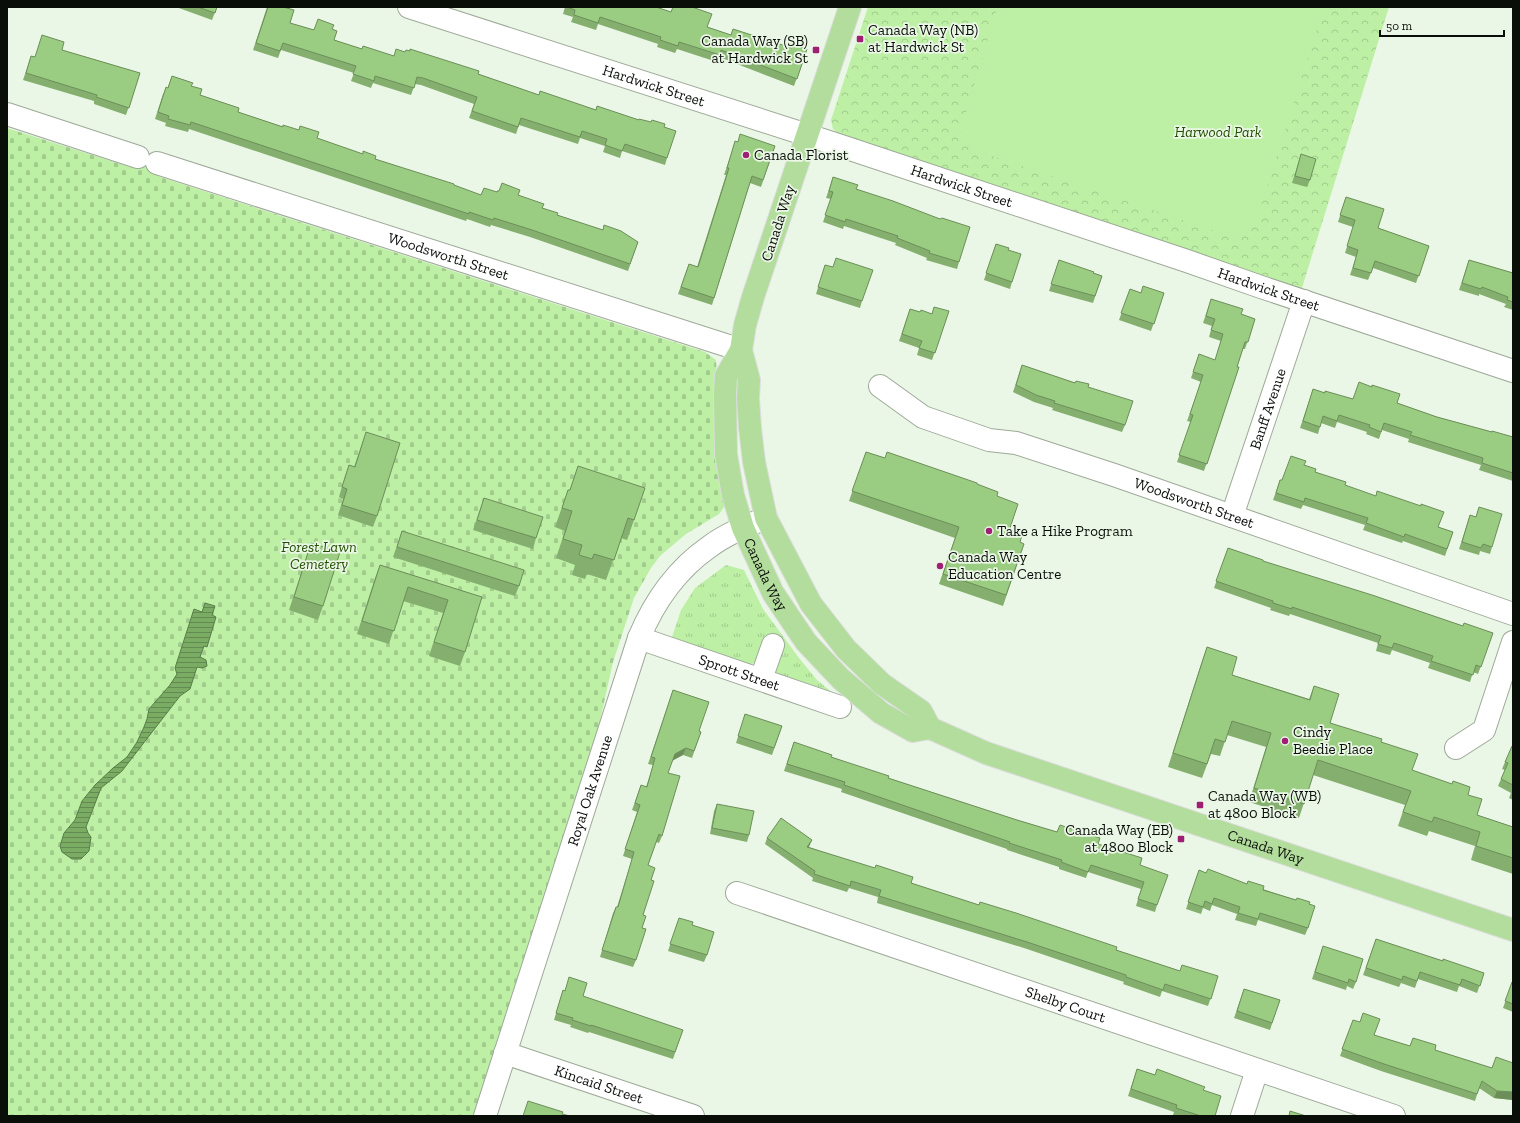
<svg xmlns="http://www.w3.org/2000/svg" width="1520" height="1123" font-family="'Zilla Slab',serif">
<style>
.grass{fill:url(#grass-tufts)}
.cemetery{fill:url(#cemetery-stones)}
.park{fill:url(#park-crowns)}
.pitch{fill:#bdefa5}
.water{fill:url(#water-rules);stroke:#597d48}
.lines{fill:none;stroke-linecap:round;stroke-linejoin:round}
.minor-casing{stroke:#9ea999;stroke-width:24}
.major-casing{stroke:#ddd;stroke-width:24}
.minor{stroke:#fff;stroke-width:22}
.major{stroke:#b3dd9d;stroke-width:22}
.wall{fill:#84af6f}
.shaded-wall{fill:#6c8f5a}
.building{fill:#9acc81;stroke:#6c8f5a}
.poi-dot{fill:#9e1f73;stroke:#ebf7e6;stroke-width:1.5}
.labels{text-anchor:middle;stroke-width:3.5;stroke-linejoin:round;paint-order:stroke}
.poi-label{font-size:15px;fill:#0a0e09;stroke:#ebf7e6;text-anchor:start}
.street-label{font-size:15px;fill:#0a0e09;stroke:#ebf7e6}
.park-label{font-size:15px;font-style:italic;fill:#224f00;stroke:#ebf7e6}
</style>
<defs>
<pattern id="grass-tufts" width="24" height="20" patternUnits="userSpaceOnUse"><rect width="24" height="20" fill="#bdefa5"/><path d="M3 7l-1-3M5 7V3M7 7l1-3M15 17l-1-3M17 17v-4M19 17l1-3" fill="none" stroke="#a1cc8d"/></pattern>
<pattern id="cemetery-stones" width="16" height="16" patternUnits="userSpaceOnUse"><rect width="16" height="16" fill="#bdefa5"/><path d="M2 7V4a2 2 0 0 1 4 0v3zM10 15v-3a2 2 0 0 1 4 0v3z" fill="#a1cc8d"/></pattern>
<pattern id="park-crowns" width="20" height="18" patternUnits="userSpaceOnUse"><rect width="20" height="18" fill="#bdefa5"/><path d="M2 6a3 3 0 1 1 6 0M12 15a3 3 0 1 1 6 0" fill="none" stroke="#a1cc8d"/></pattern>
<pattern id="water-rules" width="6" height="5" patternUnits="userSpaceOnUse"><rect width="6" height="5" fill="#7bac63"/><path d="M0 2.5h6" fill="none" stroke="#638a50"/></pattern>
</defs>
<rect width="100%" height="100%" fill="#ebf7e6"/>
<path class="grass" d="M726 565 744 570 763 609 799 658 817 680 840 699 780 679 775 672 759 662 743 666 671 640 681 610 695 588Z"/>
<path class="cemetery" d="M7 128 127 166 133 167 142 163 149 165 151 171 160 177 705 352 716 360 725 501 724 507 719 514 686 534 660 556 651 568 634 598 613 662 595 743 474 1116H7Z"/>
<path class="park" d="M868 7H1389L1301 291 840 135 833 129 831 120Z"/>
<path class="pitch" d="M999 7H1324L1255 225 1233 237 971 149 961 130 996 12Z"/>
<path class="water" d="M205 603 215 606 212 615 216 617 207 647 204 646 200 657 206 660 207 666 202 668 197 667 190 689 180 696 122 771 101 788 86 827 88 833 91 837 89 851 81 859H72L62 852 60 846 64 833 75 820 82 801 95 785 113 768 127 757 137 742 144 727 147 719 149 709 170 685 177 674 175 668 194 609 202 612Z"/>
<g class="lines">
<g class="minor-casing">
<g id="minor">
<path id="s1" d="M409 7 832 143 1187 261 1261 287 1513 371"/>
<path d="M7 114 138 157"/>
<path id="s2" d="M157 163 741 350"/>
<path id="s3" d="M880 386 923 417 989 440 1016 443 1114 475 1513 614"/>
<path id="s4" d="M1232 516 1304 301"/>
<path id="s5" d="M639 638 840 707"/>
<path d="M761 679 773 645"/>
<path d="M1456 748 1484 730 1513 642"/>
<path id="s6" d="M737 893 1394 1116"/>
<path id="s7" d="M505 1053 693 1116"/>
<path id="s8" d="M485 1116 639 638C654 602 676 570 709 547 726 534 747 526 766 518"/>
<path d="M1242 1116 1257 1070"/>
</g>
</g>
<g class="major-casing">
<g id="major">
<path id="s9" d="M850 7 753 297 745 325 741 350 726 376 725 394 726 454 733 495 743 528 773 593 806 642 841 679 881 713 913 731 930 728"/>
<path id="s10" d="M741 350 749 380 748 398 750 428 754 462 766 518 811 604 846 649 882 684 921 711 930 728 986 753 1513 930"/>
</g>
</g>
<use href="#minor" class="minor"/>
<use href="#major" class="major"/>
</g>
<path class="wall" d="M176 7H217L212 20Z
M267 7 290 23 314 30 332 29 334 40 362 49 478 74 539 95 664 127 667 158 665 165 622 151 620 158 603 152 605 146 580 138 578 144 519 125 516 134 469 118 474 104 421 85 415 84 411 95 373 83 371 88 351 81 354 73 281 50 278 58 253 50Z
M565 7H656L707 27 731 35 792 48 807 49 794 86 719 57 717 62 677 49 675 53 657 47 658 44 598 24 596 30 571 22 573 17 563 14Z
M62 50 140 73 126 115 94 104V101L23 80 31 56 34 57Z
M172 76 191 86 200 95 238 112 283 127 299 130 300 126 317 138 375 159 481 195 497 192 518 195 557 215 638 242 628 271 530 237 491 225 490 227 467 219 466 221 189 129 188 132 165 126 166 123 155 119 163 94 168 87Z
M737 142 775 146 761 187 750 183 712 305 678 294 689 264 697 267 726 175H724L733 148Z
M1301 154 1310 180 1307 187 1292 183Z
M833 177 856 189 959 262 957 269 926 260 927 258 895 245 896 243 844 226 843 229 823 222 831 199 826 198Z
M1346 197 1378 228 1429 246 1416 283 1373 268 1368 280 1350 275 1356 257 1345 253 1353 227 1338 222Z
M996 244 1008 250 1012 282 1010 289 984 280Z
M1059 260 1102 276 1093 303 1049 291Z
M1469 260 1513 273V310L1504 307 1506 304 1479 294V296L1459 290Z
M825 265 862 301 860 308 816 294Z
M1130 289 1141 293H1164L1151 331 1119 320Z
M1211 299 1241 314 1255 319 1245 349H1243L1237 367H1239L1204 471 1177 462 1191 422 1187 421 1201 382 1191 378 1199 354 1215 360 1221 341 1209 337 1212 326 1203 323Z
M910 309 920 312 931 314 949 311 932 360 917 355 919 348 899 341Z
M1022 365 1088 387 1125 425 1122 432 1052 410 1053 408 1034 402 1013 392Z
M1313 389 1325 393 1353 399 1397 403 1437 417 1492 432 1513 437V481L1479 470 1481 465 1408 442 1409 439 1382 430 1379 439 1366 434 1367 432 1337 422 1335 428 1321 423 1318 434 1300 428Z
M366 432 377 516 373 527 338 515 343 499 339 497 345 476 349 465 354 467Z
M866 452 885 458 977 484 997 496 1009 531 1020 542 1024 544 1003 606 939 584 955 538 849 501Z
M1304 465 1315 472 1438 527 1453 532 1445 556 1403 541 1402 543 1363 530 1365 525 1303 505 1301 509 1273 500 1280 480H1282Z
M578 466 634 520 627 540 621 538 606 580 587 574 585 579 572 575 575 565 556 558 565 531 555 527 568 490H570Z
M484 498 536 538 533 549 473 530Z
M1479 507 1492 547 1490 554 1480 551 1479 555 1459 549 1470 515 1476 517Z
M402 531 519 586 515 596 393 557Z
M311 543 323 606 318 620 289 610Z
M1228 548 1263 561 1463 626 1493 633 1478 674 1473 672 1470 682 1428 668 1430 663 1392 650 1390 655 1376 651 1378 643 1290 614 1289 616 1270 610 1271 608 1214 588Z
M380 565 482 597 465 652 460 666 429 656 443 613 403 601 389 644 357 634 375 578Z
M1207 647 1232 675 1309 699 1314 686 1330 723 1381 742 1412 770 1468 795 1477 815 1513 827V874L1471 860 1475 846 1429 831 1427 836 1398 826 1405 805 1313 775 1299 818 1249 802 1266 747 1227 735 1220 756 1211 754 1202 778 1168 767 1202 661Z
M673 690 699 731 701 732 692 758 683 755 672 760 668 773 662 836 659 843 656 842 648 865 651 880 643 915 642 928 636 960 633 967 600 957 613 913 616 907H617L632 859 623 856 637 812 632 810 641 785 646 787 653 765 648 764Z
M745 714 782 726 772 755 736 743Z
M794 742 831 757 888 778 1017 820 1098 844 1140 865 1157 905 1155 912 1136 906 1141 889 1088 872 1086 878 1059 869V867L1007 850V849L841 792 842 789 784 771Z
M1513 747V800L1509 798 1511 793 1498 786 1505 770 1502 769 1505 762Z
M717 804 749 835 747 842 710 834 714 811Z
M767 838 812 840 809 847 911 883 1180 971 1218 976 1208 1006 1162 991 1160 997 1123 984 1124 982 1024 948 877 903 878 897 849 888 847 892 812 881 813 878 765 844Z
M1199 870 1206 873 1247 884 1309 904 1308 928 1305 935 1258 920 1256 926 1235 920 1237 914 1212 905 1210 911 1203 908 1201 914 1186 909Z
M679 918 692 925 707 955 704 962 668 951Z
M1376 939 1443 961 1484 973 1477 993 1459 986 1457 992 1418 979 1415 988 1401 983 1399 987 1363 975Z
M1323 946 1356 982 1353 989 1347 986 1346 990 1312 979Z
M1512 982H1513V1012L1503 1008Z
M1244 989 1280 1000 1270 1030 1234 1018Z
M563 990 683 1030 673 1059 589 1032 588 1033 570 1027 571 1025 554 1020Z
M1353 1020 1374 1035 1410 1046 1413 1038 1435 1050 1492 1068 1513 1063V1100L1494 1098 1479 1088 1475 1101 1381 1071 1340 1056Z
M1137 1069 1203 1090 1215 1116H1177L1173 1115 1174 1112 1128 1096Z"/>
<path class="shaded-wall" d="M686 748 683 755 672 761 675 754Z
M812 840 809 846 804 854 807 847Z
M1497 1091 1513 1092V1100L1494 1098Z"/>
<path class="building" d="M198 7H217L215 13Z
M268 7H283L294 10 290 23 314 30 318 19 334 25 332 29 337 31 334 40 362 49 363 46 394 56 396 49 405 52 406 50 410 51V49L479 71 478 74 539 95 540 91 596 110 597 106 639 120V119L651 122 652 120 665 124 664 127 676 131 667 158 625 144 622 151 605 145 607 139 582 131 580 137 521 118 518 127 472 111 477 97 423 78 417 77 414 88 375 76 374 81 353 74 356 66 283 43 280 51 256 43Z
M567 7H656L671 12 673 7H692L712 14 707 27 731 35 733 29 792 48 793 44 807 49 797 79 721 50 720 55 679 42 678 46 660 40 661 37 600 17 598 23 574 15 575 10Z
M42 35 64 42 62 50 140 73 129 108 96 97 97 95 26 73 31 56 35 57Z
M172 76 193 83 191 86 202 89 200 95 239 108 238 112 283 127V125L299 130 300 126 319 132 317 138 363 154V151L376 156 375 159 454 184V185L481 195 484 188 497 192V191H499L502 183 520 190 518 195 544 204 542 208 558 213 557 215 603 230 604 225 621 231 638 242 630 264 532 230 494 218 493 220 469 212V214L191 122 190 125 168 119 169 116 158 112 166 87 168 88Z
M740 134 775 146 763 180 752 176 714 298 681 287 689 264 698 267 729 168H727L735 141 738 142Z
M1301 154 1316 159 1310 180 1295 176Z
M833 177 858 185 856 189 893 201 940 219 942 218 970 227 959 262 929 253 930 251 897 238 898 236 846 219 845 222 825 215 833 192 829 191Z
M1346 197 1384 209 1378 228 1429 246 1419 276 1375 261 1371 273 1353 268 1358 250 1347 246 1355 220 1340 215Z
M996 244 1009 248 1008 250 1021 254 1012 282 986 273Z
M836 258 873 270 862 301 818 287 825 265 833 267Z
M1059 260 1094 272 1093 273 1102 276 1095 296 1051 284Z
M1469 260 1513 273V302L1507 300 1508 297 1482 287 1481 289 1462 283Z
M1143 286 1164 293 1154 324 1121 313 1130 289 1141 293Z
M1211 299 1243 309 1241 314 1255 319 1248 342H1245L1237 367H1239L1207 464 1179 455 1193 415 1190 414 1203 375 1193 372 1199 354 1215 360 1223 334 1211 330 1215 319 1206 316Z
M934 307 949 311 935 353 919 348 922 341 902 334 910 309 920 312 921 310 932 314Z
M1022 365 1075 383 1076 381 1089 384 1088 387 1133 401 1125 425 1054 403 1055 401 1036 395 1016 385Z
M1359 382 1372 387V385L1400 394 1397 403 1437 417 1492 432V431L1513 437V473L1482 463 1483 458 1410 435 1412 432 1384 423 1381 432 1369 427 1370 425 1339 415 1337 421 1323 416 1320 427 1303 421 1313 389 1325 393V391L1353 399Z
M366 432 400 443 377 516 342 505 347 489 342 487 349 465 355 467Z
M866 452 885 458 887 452 977 483V484L998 492 997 496 1018 504 1009 531 1022 535 1020 542 1024 544 1006 595 943 574 959 527 852 491Z
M1291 456 1306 461 1304 465 1316 469 1315 472 1346 482 1345 485 1376 496 1377 491 1421 506V504L1444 512 1438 527 1453 532 1447 549 1405 534 1404 537 1366 523 1368 518 1305 498 1304 502 1276 493 1280 480H1282Z
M578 466 645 488 634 520 628 518 614 560 594 554 592 559 579 555 582 545 563 539 572 511 562 508 568 490H570Z
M484 498 543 517 536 538 477 520Z
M1479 507 1502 514 1492 547 1483 544 1481 548 1462 542 1470 515 1476 517Z
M402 531 524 570 519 586 397 547Z
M311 543 340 552 323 606 294 597Z
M1228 548 1263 560V561L1372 595 1463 626 1464 623 1493 633 1481 667 1476 665 1473 675 1431 661 1433 656 1394 643 1392 648 1378 644 1381 636 1292 607V609L1273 603V601L1216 581Z
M380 565 482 597 465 652 434 642 448 600 408 587 394 631 362 621Z
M1207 647 1237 657 1232 675 1310 700 1314 686 1339 694 1330 723 1382 739 1381 742 1418 754 1412 770 1452 784 1453 781 1470 787 1468 795 1482 799 1477 815 1513 827V858L1476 846 1480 832 1434 817 1432 822 1403 812 1411 791 1318 760 1304 804 1254 788 1271 733 1232 721 1225 742 1215 739 1207 764 1173 753Z
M673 690 709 702 699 731 701 732 694 751 686 748 675 754 668 773 680 776 662 836 659 834 648 865 655 868 651 880 654 881 643 915 646 916 642 928 646 929 636 960 602 950 616 907H618L634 852 625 849 640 805 635 803 641 785 647 787 655 758 651 757Z
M745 714 782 726 774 748 738 736Z
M794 742 832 755 831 757 889 776 888 778 1017 820 1057 832 1060 825 1100 838 1098 844 1142 858 1140 865 1168 875 1157 905 1138 899 1144 882 1091 865 1088 872 1061 862 1062 860 1009 843 1010 842 844 785 845 782 787 764Z
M1512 746 1513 747V785L1501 779 1508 763 1505 762Z
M717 804 754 811 749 835 712 828Z
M781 818 812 840 807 847 875 868 876 865 913 877 911 883 979 905 980 902 1016 913 1117 947 1116 950 1180 971 1182 965 1218 976 1211 999 1165 984 1163 990 1126 977V975L1027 942 879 896 881 890 851 881 850 886 814 874 815 871 767 838Z
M1208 869 1247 884 1248 881 1264 886 1263 890 1296 900 1297 898 1310 902 1309 904 1315 906 1308 928 1260 913 1258 919 1238 913 1240 907 1214 898 1212 904 1205 901 1203 907 1188 902 1199 870 1206 873Z
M679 918 693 922 692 925 714 932 707 955 670 944Z
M1376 939 1443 961V959L1484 973 1480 986 1462 979 1460 985 1420 972 1417 981 1403 976 1402 980 1366 968Z
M1323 946 1363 959 1356 982 1349 979 1348 983 1315 972Z
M569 977 587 983 583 996 683 1030 675 1052 591 1025V1026L572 1020 573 1018 556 1013 563 990 565 991Z
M1512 982H1513V1004L1505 1001Z
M1244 989 1280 1000 1272 1023 1237 1011Z
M1363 1013 1380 1019 1374 1035 1410 1046 1413 1038 1436 1045 1435 1050 1492 1068 1496 1057 1513 1063V1092L1497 1091 1482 1081 1477 1094 1384 1064 1342 1049 1353 1020 1360 1022Z
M1137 1069 1155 1075 1157 1069 1205 1087 1203 1090 1221 1096 1215 1116H1201L1176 1108 1177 1105 1131 1089Z
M528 1101 563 1112 562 1114 570 1116H523Z
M1290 1111 1306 1116H1289Z"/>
<g class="poi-dot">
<rect x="856" y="35" width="8" height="8" rx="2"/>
<rect x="812" y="46" width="8" height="8" rx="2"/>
<circle cx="746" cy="155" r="4"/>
<circle cx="989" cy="531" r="4"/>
<circle cx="940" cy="566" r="4"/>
<circle cx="1285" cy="741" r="4"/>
<rect x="1196" y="801" width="8" height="8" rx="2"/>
<rect x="1177" y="835" width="8" height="8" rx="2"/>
</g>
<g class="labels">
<g class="poi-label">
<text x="868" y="35">Canada Way (NB)<tspan x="868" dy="17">at Hardwick St</tspan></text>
<text x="808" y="46" text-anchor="end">Canada Way (SB)<tspan x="808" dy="17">at Hardwick St</tspan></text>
<text x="754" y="160">Canada Florist</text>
<text x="997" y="536">Take a Hike Program</text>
<text x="948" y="562">Canada Way<tspan x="948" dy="17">Education Centre</tspan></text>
<text x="1293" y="737">Cindy<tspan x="1293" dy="17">Beedie Place</tspan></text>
<text x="1208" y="801">Canada Way (WB)<tspan x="1208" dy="17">at 4800 Block</tspan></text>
<text x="1173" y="835" text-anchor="end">Canada Way (EB)<tspan x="1173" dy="17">at 4800 Block</tspan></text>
</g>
<g class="street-label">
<text dy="5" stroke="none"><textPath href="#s1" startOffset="257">Hardwick Street</textPath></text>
<text dy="5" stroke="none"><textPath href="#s1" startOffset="581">Hardwick Street</textPath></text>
<text transform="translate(778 223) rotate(-72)" y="5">Canada Way</text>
<text dy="5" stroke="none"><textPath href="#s2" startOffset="306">Woodsworth Street</textPath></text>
<text dy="5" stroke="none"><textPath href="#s1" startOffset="905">Hardwick Street</textPath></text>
<text dy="5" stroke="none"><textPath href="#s4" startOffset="113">Banff Avenue</textPath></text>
<text dy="5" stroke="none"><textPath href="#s3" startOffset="338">Woodsworth Street</textPath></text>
<text dy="5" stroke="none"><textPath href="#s9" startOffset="596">Canada Way</textPath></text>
<text dy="5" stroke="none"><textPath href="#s5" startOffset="106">Sprott Street</textPath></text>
<text dy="5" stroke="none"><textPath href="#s8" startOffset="342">Royal Oak Avenue</textPath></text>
<text dy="5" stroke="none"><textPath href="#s10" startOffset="798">Canada Way</textPath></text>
<text dy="5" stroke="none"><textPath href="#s6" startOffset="347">Shelby Court</textPath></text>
<text dy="5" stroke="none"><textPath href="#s7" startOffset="99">Kincaid Street</textPath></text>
</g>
<g class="park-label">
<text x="1218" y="137">Harwood Park</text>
<text x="319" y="552">Forest Lawn<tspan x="319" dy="17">Cemetery</tspan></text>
</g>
</g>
<rect width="1520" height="1123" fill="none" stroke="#0a0e09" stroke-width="16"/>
<path d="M1380 30v6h124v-6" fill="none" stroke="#0a0e09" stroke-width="2"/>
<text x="1386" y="30" font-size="12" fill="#0a0e09" stroke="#ebf7e6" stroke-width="3" paint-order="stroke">50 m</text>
</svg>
